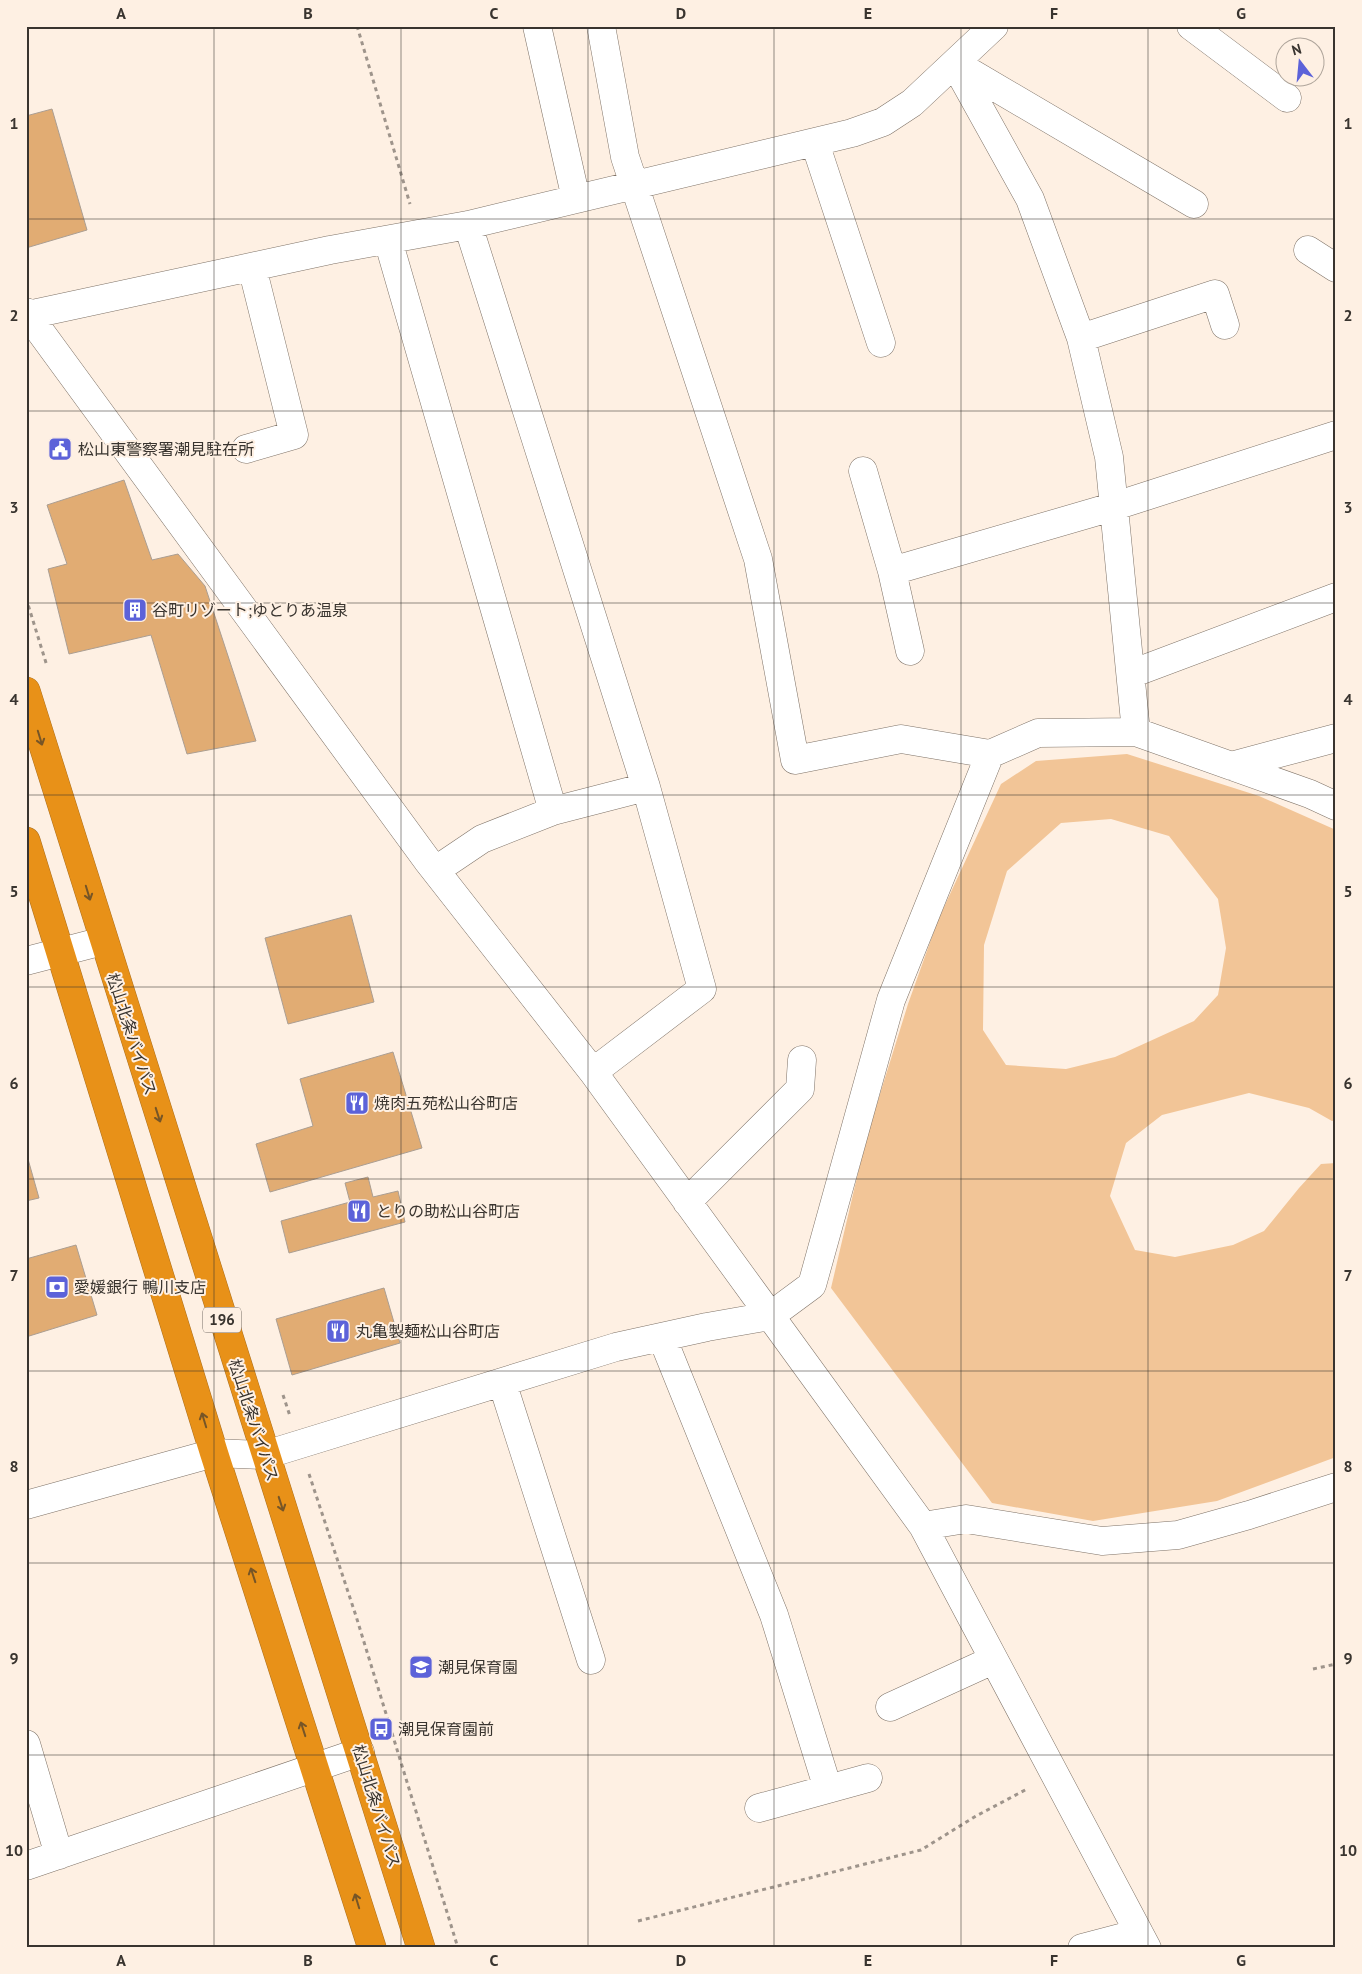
<svg xmlns="http://www.w3.org/2000/svg" width="1362" height="1974" font-family="'PT Sans','Noto Sans JP',sans-serif">
<style>
.green{fill:#f2c597;fill-rule:evenodd}
.building{fill:#e1ac73;stroke:#ab9e92}
.lines{fill:none;stroke-linecap:round;stroke-linejoin:round}
.street-casing{stroke:#7f7368;stroke-width:29}
.highway-casing{stroke:#ab7020;stroke-width:29}
.path{stroke:#9e948b;stroke-width:3;stroke-dasharray:4 4;stroke-linecap:butt}
.street{stroke:#fff;stroke-width:28}
.highway{stroke:#e89118;stroke-width:28}
.oneway{stroke:#765527}
.grid{fill:none;stroke:#39342f;stroke-width:1;stroke-opacity:0.55}
.labels{text-anchor:middle;stroke-width:4;stroke-linejoin:round;paint-order:stroke}
.shield{fill:#fef0e3;stroke:#746c65;stroke-width:1}
.shield-label{font-size:15px;font-weight:bold;fill:#39342f}
.poi-label{font-size:16px;fill:#39342f;stroke:#fef0e3;text-anchor:start}
.street-label{font-size:16px;fill:#39342f;stroke:#fef0e3}
.neatline{fill:none;stroke:#39342f;stroke-width:2}
.grid-label{font-size:16px;text-anchor:middle;font-weight:bold;fill:#39342f}
</style>
<rect width="100%" height="100%" fill="#fef0e3"/>
<path class="green" d="M1127 754 1259 796 1336 830V1120L1332 1121 1309 1108 1249 1093 1162 1115 1126 1143 1110 1196 1135 1250 1175 1257 1233 1245 1264 1231 1299 1188 1321 1164 1336 1163V1457L1217 1501 1093 1521 992 1503 831 1288 866 1139 908 1004 938 920 1001 784 1036 761ZM1111 819 1169 836 1218 899 1226 948 1218 995 1194 1021 1115 1057 1066 1069 1006 1065 983 1030 984 945 1007 871 1061 823Z"/>
<path class="building" d="M52 109 87 230 26 248V116Z
M124 480 152 560 178 554 205 586 256 741 187 754 151 635 69 654 48 569 67 564 47 505Z
M351 915 374 1002 288 1024 265 938Z
M393 1052 422 1148 270 1192 256 1144 313 1126 300 1079Z
M26 1152 39 1198 26 1201Z
M368 1177 373 1197 398 1191 405 1222 289 1253 281 1221 350 1202 345 1183Z
M76 1245 97 1315 26 1337V1259Z
M384 1288 400 1343 292 1375 276 1319Z"/>
<g class="lines">
<g class="street-casing">
<path id="street" d="M537 26 576 199
M601 26 625 157 758 559 795 760 901 739 990 754
M1191 26 1287 98
M956 64 1194 204
M815 143 881 343
M468 225 646 787 702 989 593 1072
M388 240 553 811
M1308 250 1336 268
M26 312 427 860 593 1072 923 1526 1147 1948
M28 315 330 250 468 225 852 133 883 122 912 103 994 26
M1081 338 1215 294 1225 325
M246 449 294 435 252 267
M863 471 892 571 910 651
M892 571 1112 507 1336 435
M1131 674 1336 597
M1136 732 1310 794 1336 806
M1231 766 1336 738
M436 870 482 839 553 811 646 787
M26 961 103 941
M687 1202 800 1089 802 1060
M662 1337 774 1615 828 1789
M502 1382 591 1660
M26 1505 214 1453 265 1455 616 1347 707 1327 770 1316 812 1285 891 1000 990 754 1038 733 1136 732 1109 457 1081 338 1030 199 955 64
M923 1526 966 1519 1102 1541 1178 1535 1249 1515 1336 1487
M890 1707 993 1660
M26 1744 59 1855
M759 1808 868 1778
M26 1866 360 1752
M1082 1948 1139 1933"/>
</g>
<g class="highway-casing">
<path id="highway" d="M26 691 421 1948
M26 841 214 1453 372 1948"/>
</g>
<path class="path" d="M357 26 410 204
M26 598 47 666
M283 1395 290 1416
M309 1474 356 1616 458 1948
M1313 1669 1336 1664
M638 1921 921 1850 976 1816 1027 1789"/>
<use href="#street" class="street"/>
<use href="#highway" class="highway"/>
</g>
<defs><path id="oneway-shaft" d="M-6 0H5M1.5-3L5.5 0L1.5 3" fill="none" stroke-width="1.6" stroke-linecap="round" stroke-linejoin="round" transform="scale(1.25)"/></defs>
<g class="oneway">
<use href="#oneway-shaft" transform="translate(40 738) rotate(73)"/>
<use href="#oneway-shaft" transform="translate(88 893) rotate(73)"/>
<use href="#oneway-shaft" transform="translate(158 1115) rotate(72)"/>
<use href="#oneway-shaft" transform="translate(204 1420) rotate(-107)"/>
<use href="#oneway-shaft" transform="translate(281 1504) rotate(72)"/>
<use href="#oneway-shaft" transform="translate(253 1575) rotate(-108)"/>
<use href="#oneway-shaft" transform="translate(303 1729) rotate(-108)"/>
<use href="#oneway-shaft" transform="translate(357 1901) rotate(-107)"/>
</g>
<path class="grid" d="M214 26V1948M401 26V1948M588 26V1948M774 26V1948M961 26V1948M1148 26V1948M26 219H1336M26 411H1336M26 603H1336M26 795H1336M26 987H1336M26 1179H1336M26 1371H1336M26 1563H1336M26 1755H1336"/>
<defs>
<g id="civic-square" transform="scale(1.25)"><rect x="-9" y="-9" width="18" height="18" rx="4" fill="#5c62d9" stroke="#fef0e3"/><path d="M-.6-6.5H3V-4.5H.6V-3L4-1V1h2V6H-6V1h2V-1L-.6-3ZM-1.2 2.5V6h2.4V2.5Z" fill="#fff"/></g>
<g id="building-square" transform="scale(1.25)"><rect x="-9" y="-9" width="18" height="18" rx="4" fill="#5c62d9" stroke="#fef0e3"/><path d="M-4-6H4V6H1V3H-1V6H-4ZM-2.5-4.3h1.7v1.8h-1.7ZM.8-4.3h1.7v1.8H.8ZM-2.5-1h1.7V.8h-1.7ZM.8-1h1.7V.8H.8Z" fill="#fff"/></g>
<g id="restaurant-square" transform="scale(1.25)"><rect x="-9" y="-9" width="18" height="18" rx="4" fill="#5c62d9" stroke="#fef0e3"/><path d="M-5-6h1v4h1v-4h1v4h1v-4h1v5L-1.5 .5V6h-2V.5L-5-1ZM5-6V6H3V1.5H1.5Q1.5-4 5-6Z" fill="#fff"/></g>
<g id="bank-square" transform="scale(1.25)"><rect x="-9" y="-9" width="18" height="18" rx="4" fill="#5c62d9" stroke="#fef0e3"/><path d="M-6-4H6V4H-6ZM0-2.3a2.3 2.3 0 1 0 0 4.6a2.3 2.3 0 1 0 0-4.6Z" fill="#fff"/></g>
<g id="school-square" transform="scale(1.25)"><rect x="-9" y="-9" width="18" height="18" rx="4" fill="#5c62d9" stroke="#fef0e3"/><path d="M0-5L7-2L0 1L-7-2ZM-4 1L0 2.5L4 1V4Q0 6-4 4Z" fill="#fff"/></g>
<g id="bus-square" transform="scale(1.25)"><rect x="-9" y="-9" width="18" height="18" rx="4" fill="#5c62d9" stroke="#fef0e3"/><path d="M-5-6H5V4H4V6H2V4H-2V6H-4V4H-5ZM-3.5-4V0h7V-4ZM-3.5 1.2v1.5H-2V1.2ZM2 1.2v1.5H3.5V1.2Z" fill="#fff"/></g>
</defs>
<g fill-rule="evenodd">
<use href="#civic-square" x="60" y="449"/>
<use href="#building-square" x="135" y="610"/>
<use href="#restaurant-square" x="357" y="1103"/>
<use href="#restaurant-square" x="359" y="1211"/>
<use href="#bank-square" x="57" y="1287"/>
<use href="#restaurant-square" x="338" y="1331"/>
<use href="#school-square" x="421" y="1667"/>
<use href="#bus-square" x="381" y="1729"/>
</g>
<g class="labels">
<rect class="shield" x="203" y="1307.5" width="38" height="25" rx="4"/>
<g class="shield-label">
<text x="222" y="1325">196</text>
</g>
<g class="poi-label">
<text x="78" y="455">松山東警察署潮見駐在所</text>
<text x="152" y="616">谷町リゾート;ゆとりあ温泉</text>
<text x="374" y="1109">焼肉五苑松山谷町店</text>
<text x="376" y="1217">とりの助松山谷町店</text>
<text x="74" y="1293">愛媛銀行 鴨川支店</text>
<text x="356" y="1337">丸亀製麺松山谷町店</text>
<text x="438" y="1673">潮見保育園</text>
<text x="398" y="1735">潮見保育園前</text>
</g>
<g class="street-label">
<text transform="translate(132 1034) rotate(72)" y="6">松山北条バイパス</text>
<text transform="translate(254 1420) rotate(72)" y="6">松山北条バイパス</text>
<text transform="translate(377 1806) rotate(73)" y="6">松山北条バイパス</text>
</g>
</g>
<rect width="1362" height="1974" fill="none" stroke="#fef0e3" stroke-width="55"/>
<g transform="translate(1300 62) rotate(344)"><circle r="24" fill="#fef0e3" stroke="#afa59b"/>
<path d="M0-4L9 19L0 12L-9 19Z" fill="#5c62d9"/>
<text y="-8" font-size="14" font-weight="bold" text-anchor="middle" fill="#39342f">N</text>
</g>
<rect x="28" y="28" width="1306" height="1918" class="neatline"/>
<g class="grid-label">
<text x="121" y="19">A</text>
<text x="308" y="19">B</text>
<text x="494" y="19">C</text>
<text x="681" y="19">D</text>
<text x="868" y="19">E</text>
<text x="1054" y="19">F</text>
<text x="1241" y="19">G</text>
<text x="14" y="129">1</text>
<text x="1348" y="129">1</text>
<text x="14" y="321">2</text>
<text x="1348" y="321">2</text>
<text x="14" y="513">3</text>
<text x="1348" y="513">3</text>
<text x="14" y="705">4</text>
<text x="1348" y="705">4</text>
<text x="14" y="897">5</text>
<text x="1348" y="897">5</text>
<text x="14" y="1089">6</text>
<text x="1348" y="1089">6</text>
<text x="14" y="1281">7</text>
<text x="1348" y="1281">7</text>
<text x="14" y="1472">8</text>
<text x="1348" y="1472">8</text>
<text x="14" y="1664">9</text>
<text x="1348" y="1664">9</text>
<text x="14" y="1856">10</text>
<text x="1348" y="1856">10</text>
<text x="121" y="1966">A</text>
<text x="308" y="1966">B</text>
<text x="494" y="1966">C</text>
<text x="681" y="1966">D</text>
<text x="868" y="1966">E</text>
<text x="1054" y="1966">F</text>
<text x="1241" y="1966">G</text>
</g>
</svg>
